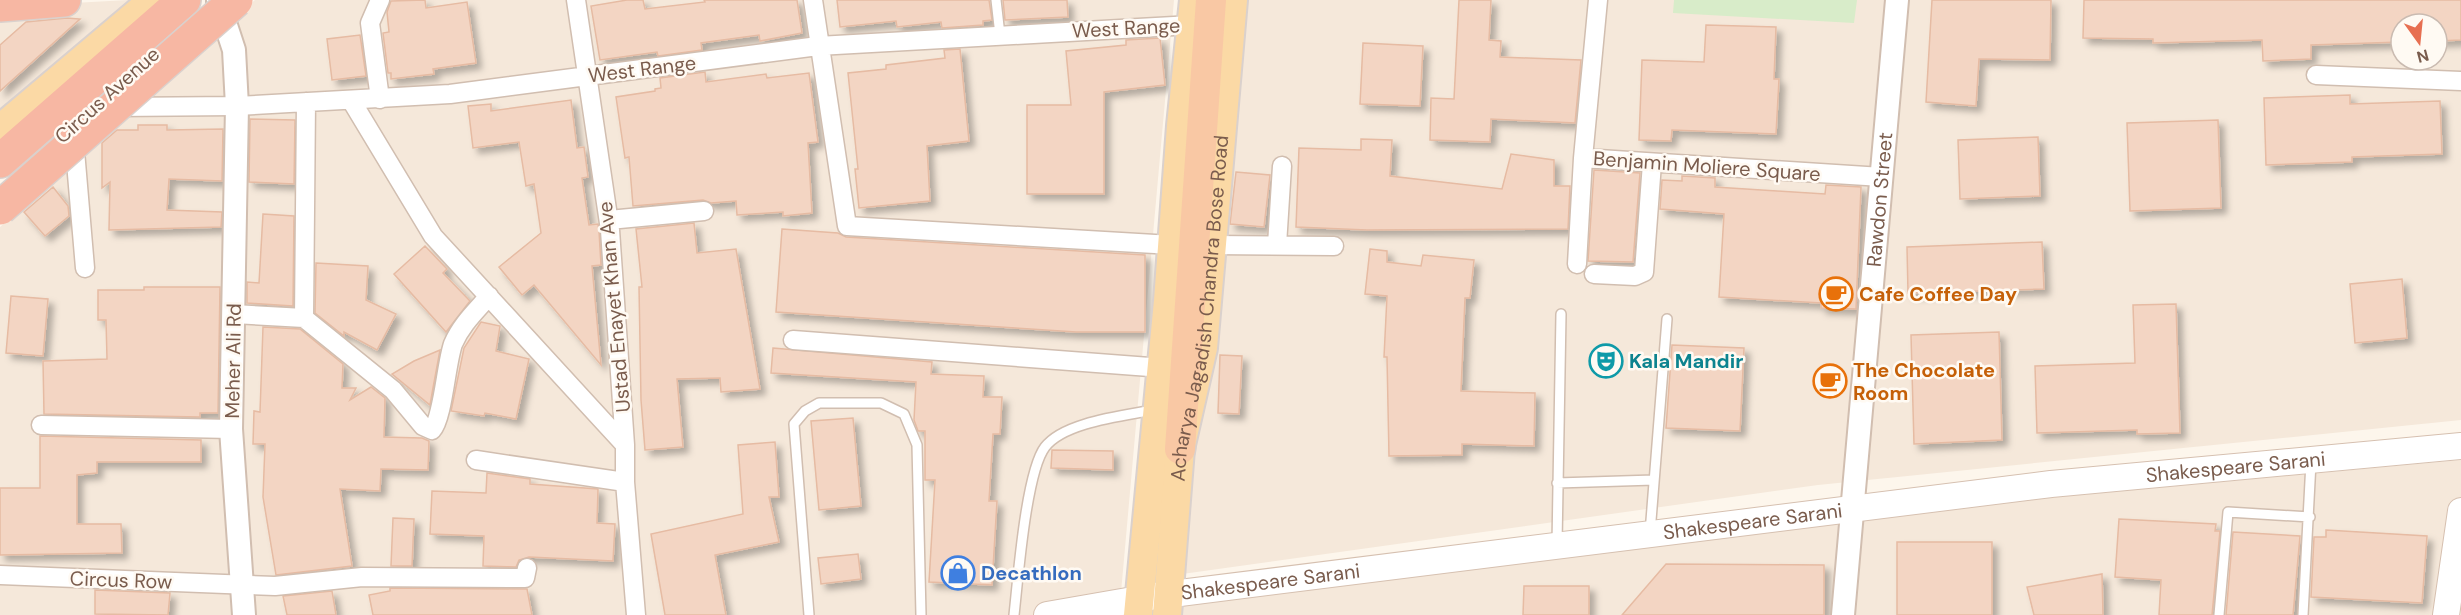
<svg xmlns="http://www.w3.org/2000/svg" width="2461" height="615" font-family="'DM Sans',sans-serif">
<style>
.residential{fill:#f5e8da;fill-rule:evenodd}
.green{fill:#d8ecc9}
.building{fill:#f3d5c3;stroke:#e6bba3;stroke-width:1.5;filter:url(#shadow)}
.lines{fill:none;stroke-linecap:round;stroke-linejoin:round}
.service-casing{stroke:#d1beb0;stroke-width:12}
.minor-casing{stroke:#d1beb0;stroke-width:21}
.tertiary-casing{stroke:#d1beb0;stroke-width:26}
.secondary-casing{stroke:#d6c0b0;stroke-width:28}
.primary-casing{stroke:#dad1cd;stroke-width:32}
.trunk-casing{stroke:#dad1cd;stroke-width:33}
.motorway-casing{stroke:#dad1cd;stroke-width:36}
.service{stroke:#fff;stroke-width:9}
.minor{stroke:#fff;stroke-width:18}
.tertiary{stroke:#fff;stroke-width:22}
.secondary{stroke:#fff;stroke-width:26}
.primary{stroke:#fbd9a5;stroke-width:28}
.trunk{stroke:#f9c8a4;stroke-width:30}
.motorway{stroke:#f7b7a3;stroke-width:33}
.motorway-bridge-casing{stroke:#dad1cd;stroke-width:36;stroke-linecap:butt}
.motorway-bridge{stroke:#f7b7a3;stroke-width:33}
.labels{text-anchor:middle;stroke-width:5;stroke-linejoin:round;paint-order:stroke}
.street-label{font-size:20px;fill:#7a5c4d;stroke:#fffaf3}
.food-label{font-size:20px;font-weight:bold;fill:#c56008;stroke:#fffaf3;text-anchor:start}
.culture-label{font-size:20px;font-weight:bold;fill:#0d838f;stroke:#fffaf3;text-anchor:start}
.shop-label{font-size:20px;font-weight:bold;fill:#366cbe;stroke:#fffaf3;text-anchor:start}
</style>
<defs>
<filter id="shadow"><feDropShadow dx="5.5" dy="5.5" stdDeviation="3" flood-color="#0004"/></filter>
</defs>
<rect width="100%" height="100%" fill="#fdf6ec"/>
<path class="residential" d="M128 0H139L0 124V7Z
M255 0H1174L1119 615H0V227Z
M1237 0H2461V420L1818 485 1168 576ZM2401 24H2437V60H2401Z
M2461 460V615H1174L1175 606 2057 497Z"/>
<path class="green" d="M1674 0H1857L1854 23 1673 13Z"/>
<path class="building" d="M425 0 426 8 467 2 476 63 433 69 434 74 391 79V73H388L383 33 389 32 387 12 391 1Z
M627 0H643L645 9 705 2 704 0H797L802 33 760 41 759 35 701 43 702 50 658 56 657 52 600 60 591 6Z
M837 0H989L992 20 983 21V25L942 28 941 22 897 27 896 21 840 27Z
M1003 0H1067L1068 17 1005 20Z
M1459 0H1491L1489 40 1501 41 1500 57 1581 60 1575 123 1491 119 1490 142 1430 140 1431 98 1454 99Z
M1932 0H2051L2050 60 1979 59 1976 106 1926 102Z
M2084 0H2461V40L2437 41V24H2401V42L2311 45V59L2263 61 2262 40 2153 43V39L2083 38Z
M67 18 80 19 0 91V45L26 22Z
M1706 25 1776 27 1774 79H1779L1776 134 1672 130 1671 141 1639 140 1642 60 1704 62Z
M360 35 366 76 332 80 327 39Z
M1160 38 1165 85 1104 92V194H1027V105H1071L1066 51 1126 45V40Z
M1363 43 1423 46 1420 106 1360 104Z
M960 49 969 141 927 146 930 201 859 208 855 169H858L848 73 886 69V65L945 58 944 50Z
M705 72 706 82 766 74 767 78 809 73 818 142 808 143 812 213 783 216V212L737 215 736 201 711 203 703 200 633 206 629 157 625 158 616 97 655 91V89L661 88 660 78Z
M2350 95V104L2440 101 2442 154 2352 157V162L2266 165 2264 98Z
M571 100 577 148 584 147 588 177 582 178 589 225 598 224 599 231 601 265 592 266 601 365 534 285 522 295 499 267 541 233 534 184 526 186 519 142 473 148 468 106 491 104V111Z
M250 119 295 120 294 184 249 182Z
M2218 120 2221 208 2130 211 2127 123Z
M138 125H167V130L223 129 222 181 169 179 167 210 222 212 221 227 109 230 110 182 102 188V143L117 130H138Z
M2038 137 2040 196 1960 199 1958 140Z
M1361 139 1392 140 1390 176 1502 189 1511 154 1554 160V186H1570L1568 229 1367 230 1296 227 1299 148 1361 150Z
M1594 170 1640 173 1633 262 1588 261Z
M1236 172 1270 175 1264 227 1230 224Z
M1682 176 1715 178V187L1825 194 1826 185 1861 187 1856 309 1821 308V303L1719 297 1724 214 1660 209 1662 180 1682 181Z
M53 187 68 206 69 216 45 236 24 212Z
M263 214 294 216 293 306 247 303V282L259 283Z
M694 223 697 253 736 249 760 389 721 392 720 378 677 379 683 447 645 450 641 400 639 287H642L636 229Z
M782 229 838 233 846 237 1145 255V332H1076L776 312Z
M2042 242 2044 289 1908 293 1907 247Z
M425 246 447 269 443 273 470 301 446 332 394 274Z
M1370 249 1387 251V262L1421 266 1423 255 1474 260 1470 298H1465L1461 391 1535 393 1534 446 1462 444V455L1389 456 1387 357H1384L1387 296 1365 294Z
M316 263 368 266 366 300 396 314 377 350 344 332V336L315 313Z
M2402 279 2407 338 2355 343 2350 284Z
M144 287H220L218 413H200V417L44 414 43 361 107 359 106 320H98V290H144Z
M11 296 48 299 43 356 6 353Z
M2176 304 2180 433 2137 434V430L2037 433 2035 366 2135 363 2133 305Z
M481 322 500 326 496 351 529 359 516 419 485 413 484 416 451 411 464 348Z
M263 327 300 329 343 364 342 388H356L350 400 371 387 385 398 384 437 422 438 429 441 428 470 381 469 380 491 340 489 352 566 276 575 263 497 265 444H253L254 411 260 412Z
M1999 332 2002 440 1914 444 1911 335Z
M1672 345 1744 348 1740 431 1666 428Z
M773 348 932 362 931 374 984 376 983 397H1002L1000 434H993L989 501H997L992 585 929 582 935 480H925V431H918L914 420 916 382 771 373Z
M440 350 433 388 430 405 392 374 414 361Z
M1220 355 1242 356 1239 414 1218 413Z
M853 418 861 506 819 510 811 421Z
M40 436 201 440V462H97V473L77 475V524H121L122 553 0 555V488H40Z
M775 442 779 497H769L779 542 715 555 726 615H665L651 534 743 514 738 445Z
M1052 450 1113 451V470L1051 468Z
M487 473 530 479V484L598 489 597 523 615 524 613 561 529 557 519 560 516 567 483 566 484 536 430 534 432 491 486 493Z
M393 518 414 519 412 566H391Z
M2119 519 2216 524 2215 531H2220L2212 615H2159L2161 580 2115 577Z
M2326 530 2427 536 2422 603 2311 597 2314 537H2326Z
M2233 532 2300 536 2293 615H2226Z
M1897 542H1992V615H1897Z
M858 554 861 579 821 584 818 558Z
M1666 564 1824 565V615H1622Z
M2102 574 2103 615H2034L2027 587Z
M1524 586H1589V615H1523Z
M390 588 527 589 532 615H373L369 595 390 591Z
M95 590 170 593 168 615 95 614Z
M332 591 336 615H287L283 596Z"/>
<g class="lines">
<g class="service-casing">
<path id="service" d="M996 0 1000 35
M1557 483 1654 480
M1650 533 1667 319
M1557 544 1561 314
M809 615 794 424 805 411 819 403H881L904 414 917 445 921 615
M1014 615C1018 579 1026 472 1045 447 1064 422 1123 416 1153 410
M2219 615 2228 512 2310 517
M2303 615 2311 462"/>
</g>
<g class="minor-casing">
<path id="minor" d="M576 0 610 230 625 445V482L636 615
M813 0 847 226 1172 245
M1598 0 1583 158 1882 177
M2316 75 2461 81
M380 99 370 23 380 0
M351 100 433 236 625 445
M115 107 237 106 450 94 818 46 1192 25
M74 139 85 268
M609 220 704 211
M1212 245 1334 246
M1277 245 1282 166
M1577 264 1583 158
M1594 274 1635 276 1644 272 1652 163
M234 314 304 318 393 390 423 426 432 430C443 418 446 364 453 344 461 325 475 312 489 296
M304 318 306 102
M793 340 1163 368
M41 425 231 429
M476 460 625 482
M0 575 275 586 362 577 525 578 527 568"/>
</g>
<g class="tertiary-casing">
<g id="tertiary">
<path d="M218 1 234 50 237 106 231 429 244 615"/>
<path id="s1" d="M1843 615 1897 0"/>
</g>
</g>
<g class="secondary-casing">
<g id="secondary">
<path id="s2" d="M1047 615 1156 596 2051 484 2461 446"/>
<path d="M2446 615 2461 511"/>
</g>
</g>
<g class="primary-casing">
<g id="primary">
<path d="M0 129 153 0"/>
<path d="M1138 615 1168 301 1181 126 1194 0"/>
<path id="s3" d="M1167 615 1180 449 1203 348 1233 0"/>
</g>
</g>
<g class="trunk-casing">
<path id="trunk" d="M1180 449 1211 0"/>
</g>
<g class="motorway-casing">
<path id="motorway" d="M0 5 64 0
M0 161 184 0"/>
</g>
<use href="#service" class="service"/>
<use href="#minor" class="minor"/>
<use href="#tertiary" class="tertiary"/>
<use href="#secondary" class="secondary"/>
<use href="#primary" class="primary"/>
<use href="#trunk" class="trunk"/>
<use href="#motorway" class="motorway"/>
<g class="motorway-bridge-casing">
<path id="motorway-bridge" d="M0 208 236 0"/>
</g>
<use href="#motorway-bridge" class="motorway-bridge"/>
</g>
<defs>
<g id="cafe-ring" transform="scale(1.725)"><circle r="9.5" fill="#fffaf3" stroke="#e8710a" stroke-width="1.5"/><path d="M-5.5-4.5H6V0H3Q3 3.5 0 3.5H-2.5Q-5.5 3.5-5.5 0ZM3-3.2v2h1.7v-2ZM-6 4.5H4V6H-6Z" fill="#e8710a"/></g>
<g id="theatre-ring" transform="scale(1.725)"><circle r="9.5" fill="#fffaf3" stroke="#0f9aa8" stroke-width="1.5"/><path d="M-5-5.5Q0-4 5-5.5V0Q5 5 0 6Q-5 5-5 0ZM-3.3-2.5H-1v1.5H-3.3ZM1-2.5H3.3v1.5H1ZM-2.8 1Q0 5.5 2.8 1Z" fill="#0f9aa8"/></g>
<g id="shop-ring" transform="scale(1.725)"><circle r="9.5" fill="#fffaf3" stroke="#3f7fe0" stroke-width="1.5"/><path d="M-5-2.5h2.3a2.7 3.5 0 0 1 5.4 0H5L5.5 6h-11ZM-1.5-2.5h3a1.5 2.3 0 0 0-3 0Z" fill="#3f7fe0"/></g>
</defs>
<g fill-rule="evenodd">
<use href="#cafe-ring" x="1836" y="294"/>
<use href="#theatre-ring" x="1606" y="361"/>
<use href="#cafe-ring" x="1830" y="381"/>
<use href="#shop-ring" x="958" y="573"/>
</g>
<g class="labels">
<g class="street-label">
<text transform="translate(1126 28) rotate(-3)" y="7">West Range</text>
<text transform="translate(642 69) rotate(-7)" y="7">West Range</text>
<text transform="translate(107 95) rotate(-42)" y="7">Circus Avenue</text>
<text transform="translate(1707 166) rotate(4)" y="7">Benjamin Moliere Square</text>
<text dy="7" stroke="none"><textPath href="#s1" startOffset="417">Rawdon Street</textPath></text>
<text transform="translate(614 307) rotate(-95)" y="7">Ustad Enayet Khan Ave</text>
<text dy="7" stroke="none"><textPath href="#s3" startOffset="309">Acharya Jagadish Chandra Bose Road</textPath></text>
<text transform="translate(233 361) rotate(-89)" y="7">Meher Ali Rd</text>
<text dy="7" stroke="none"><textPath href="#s2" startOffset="1198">Shakespeare Sarani</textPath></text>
<text dy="7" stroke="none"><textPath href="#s2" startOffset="712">Shakespeare Sarani</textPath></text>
<text transform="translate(121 580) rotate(2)" y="7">Circus Row</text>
<text dy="7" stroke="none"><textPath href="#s2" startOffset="226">Shakespeare Sarani</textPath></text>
</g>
<g class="food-label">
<text x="1859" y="301">Cafe Coffee Day</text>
<text x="1853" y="377">The Chocolate<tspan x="1853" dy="23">Room</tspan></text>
</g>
<g class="culture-label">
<text x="1629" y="368">Kala Mandir</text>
</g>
<g class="shop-label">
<text x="981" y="580">Decathlon</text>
</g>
</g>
<g transform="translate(2419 42) rotate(165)"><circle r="28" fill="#fffaf3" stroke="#cabbb1" stroke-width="1.5"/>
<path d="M0-4.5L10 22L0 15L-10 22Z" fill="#e76f51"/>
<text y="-9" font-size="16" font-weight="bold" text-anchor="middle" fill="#7a5c4d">N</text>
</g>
</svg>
